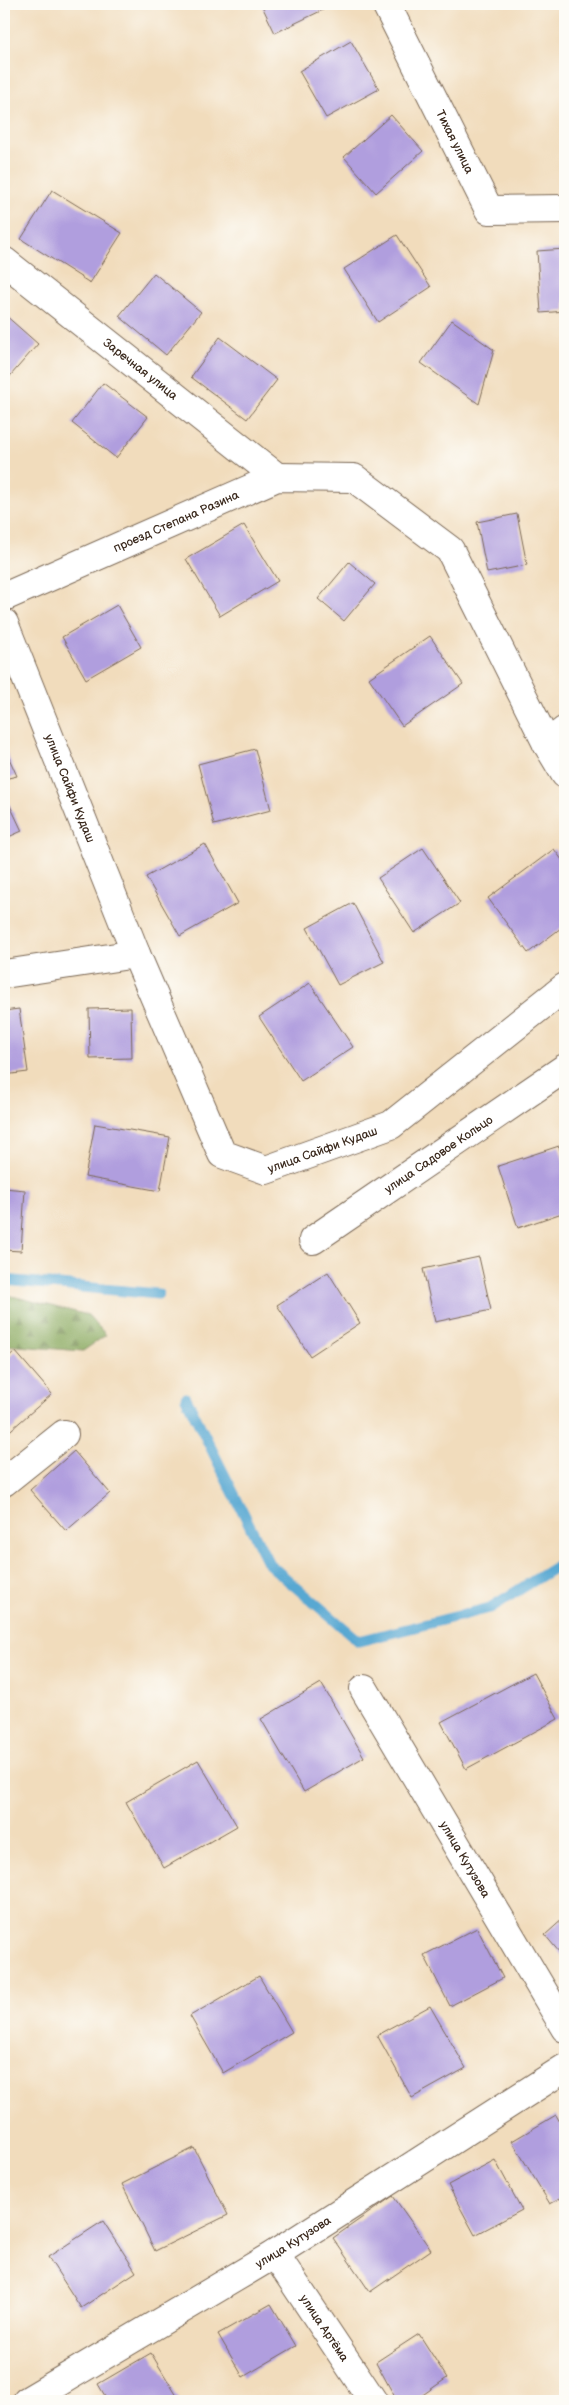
<svg xmlns="http://www.w3.org/2000/svg" width="569" height="2405" font-family="'Balsamiq Sans',sans-serif">
<style>
.forest{fill:url(#forest-firs);stroke:#61683c}
.lines{fill:none;stroke-linecap:round;stroke-linejoin:round}
.stream{stroke:#58a8d2;stroke-width:11}
.building{fill:#b09ede}
.minor-casing{stroke:#7b6855;stroke-width:30}
.minor{stroke:#fff;stroke-width:28}
.labels{text-anchor:middle;stroke-width:4;stroke-linejoin:round;paint-order:stroke}
.street-label{font-size:12px;fill:#3b2a1e;stroke:#fdfcf7}
</style>
<defs>
<pattern id="forest-firs" width="22" height="20" patternUnits="userSpaceOnUse" patternTransform="scale(1.25)"><rect width="22" height="20" fill="#87a75b"/><path d="M5 1l3.5 6h-7zM16 11l3.5 6h-7z" fill="#70884b"/></pattern>
</defs>
<rect width="100%" height="100%" fill="#fdfcf7"/>
<filter id="ink" filterUnits="userSpaceOnUse"><feTurbulence type="fractalNoise" baseFrequency=".02" numOctaves="2"/><feDisplacementMap in="SourceGraphic" scale="10" xChannelSelector="R" yChannelSelector="G"/><feConvolveMatrix kernelMatrix="1 2 1 2 8 2 1 2 1" color-interpolation-filters="sRGB"/></filter>
<filter id="wash" filterUnits="userSpaceOnUse"><feTurbulence type="fractalNoise" baseFrequency=".0096" numOctaves="4" result="noise"/><feDisplacementMap in="SourceGraphic" scale="20" xChannelSelector="R" yChannelSelector="G"/><feGaussianBlur stdDeviation="1.12" result="paint"/><feColorMatrix in="noise" values="0 0 0 0 0 0 0 0 0 0 0 0 0 0 0 0 0 1.4 0 .05"/><feComposite in="paint" operator="in"/></filter>
<g filter="url(#wash)">
<rect width="100%" height="100%" fill="#f1dcbc"/>
<path class="forest" d="M4 1294 88 1315 106 1335 83 1351 4 1345Z"/>
<g class="lines">
<path class="stream" d="M4 1280 158 1294
M186 1398 269 1564 359 1641 490 1608 565 1561"/>
</g>
<g id="blocks">
<path class="building" d="M261 4H330L331 6 275 33Z
M351 41 379 89 326 118 299 71Z
M391 115 423 151 376 193 344 157Z
M52 190 122 233 90 283 21 239Z
M397 235 431 287 378 322 344 269Z
M565 249V311L541 313 537 251Z
M154 273 201 312 166 355 119 316Z
M4 314 38 344 4 383Z
M452 320 494 350 479 404 421 363Z
M220 337 277 380 247 419 191 377Z
M103 383 148 417 116 458 72 423Z
M517 514 527 565 487 573 477 522Z
M244 525 278 581 220 616 186 559Z
M349 562 375 584 344 621 318 599Z
M117 605 141 647 86 679 62 637Z
M430 636 463 684 402 726 369 678Z
M4 747 17 776 4 779Z
M255 749 271 810 214 825 198 764Z
M4 793 22 831 4 839Z
M205 844 238 903 180 936 146 877Z
M423 848 460 903 414 933 378 878Z
M554 849 565 864V925L528 953 488 898Z
M353 903 384 962 338 985 307 928Z
M310 983 353 1047 301 1081 259 1017Z
M131 1008 132 1058 90 1059 89 1009Z
M19 1009 28 1072 4 1075V1011Z
M95 1124 170 1137 160 1191 85 1177Z
M559 1146 565 1166V1212L518 1228 498 1166Z
M4 1188 25 1190 21 1251 4 1250Z
M479 1257 491 1310 435 1322 423 1269Z
M328 1272 360 1323 310 1356 277 1305Z
M15 1351 52 1394 4 1436V1361Z
M74 1451 110 1493 66 1531 30 1490Z
M533 1673 558 1719 466 1769 441 1722Z
M321 1683 364 1757 304 1792 261 1719Z
M198 1760 237 1826 164 1868 126 1802Z
M565 1917V1959L545 1935Z
M477 1928 503 1978 450 2006 424 1955Z
M259 1976 292 2032 223 2073 190 2016Z
M430 2006 466 2068 412 2098 377 2035Z
M556 2115 565 2131V2196L550 2204 512 2141Z
M194 2148 228 2215 155 2251 122 2184Z
M495 2160 522 2210 475 2235 448 2185Z
M393 2196 431 2250 370 2292 333 2238Z
M103 2221 136 2272 81 2308 48 2257Z
M271 2304 296 2346 243 2377 218 2334Z
M419 2334 447 2378 414 2401H397L376 2362Z
M151 2353 180 2401H108L98 2384Z"/>
</g>
</g>
<g filter="url(#ink)">
<use href="#blocks" fill-opacity="0" stroke="#7b6855" stroke-width="1"/>
<g class="lines">
<g class="minor-casing">
<g id="minor">
<path id="s1" d="M386 4 489 210 565 209"/>
<path id="s2" d="M4 261 277 477"/>
<path id="s3" d="M4 597 277 477 354 478 450 550 547 744 565 774"/>
<path id="s4" d="M4 623 136 954 222 1154 266 1170 391 1125 565 987"/>
<path d="M547 744 565 730"/>
<path d="M4 974 136 954"/>
<path id="s5" d="M313 1240 565 1068"/>
<path d="M4 1482 64 1434"/>
<path id="s6" d="M364 1689 565 2028"/>
<path id="s7" d="M275 2254 373 2401"/>
<path id="s8" d="M27 2401 275 2254 565 2068"/>
</g>
</g>
<use href="#minor" class="minor"/>
</g>
</g>
<g class="labels">
<g class="street-label">
<text dy="4" stroke="none"><textPath href="#s1" startOffset="154">Тихая улица</textPath></text>
<text dy="4" stroke="none"><textPath href="#s2" startOffset="174">Заречная улица</textPath></text>
<text dy="4" stroke="none"><textPath href="#s3" startOffset="188">проезд Степана Разина</textPath></text>
<text dy="4" stroke="none"><textPath href="#s4" startOffset="178">улица Сайфи Кудаш</textPath></text>
<text dy="4" stroke="none"><textPath href="#s4" startOffset="681">улица Сайфи Кудаш</textPath></text>
<text dy="4" stroke="none"><textPath href="#s5" startOffset="152">улица Садовое Кольцо</textPath></text>
<text dy="4" stroke="none"><textPath href="#s6" startOffset="198">улица Кутузова</textPath></text>
<text dy="4" stroke="none"><textPath href="#s8" startOffset="310">улица Кутузова</textPath></text>
<text dy="4" stroke="none"><textPath href="#s7" startOffset="89">улица Артёма</textPath></text>
</g>
</g>
<rect width="569" height="2405" fill="none" stroke="#fdfcf7" stroke-width="20"/>
</svg>
